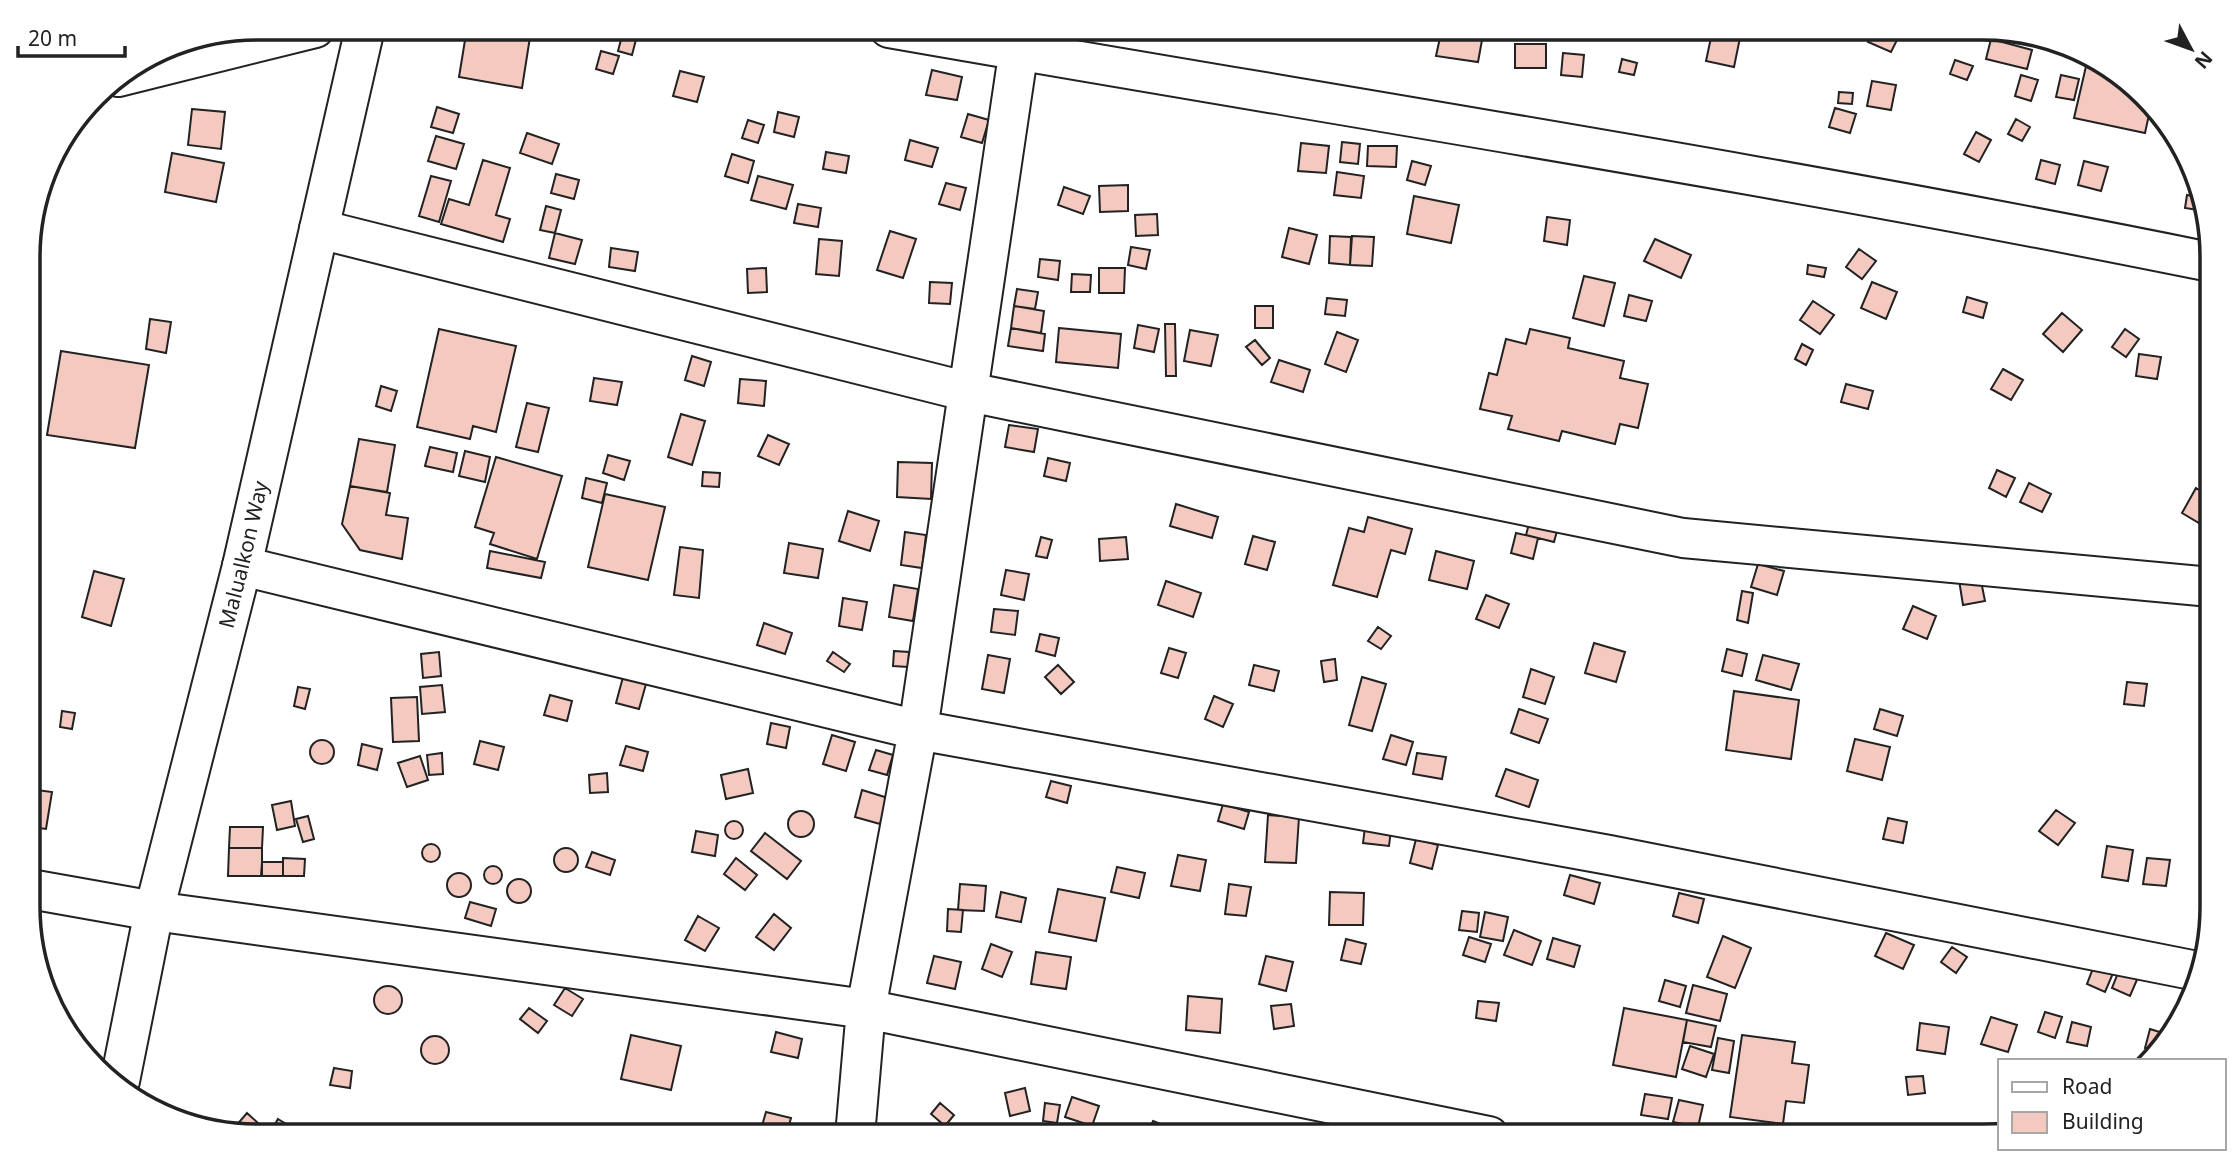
<svg xmlns="http://www.w3.org/2000/svg" width="2240" height="1164" font-family="'Noto Sans',sans-serif">
<style>
.building{fill:#f3c9c0;stroke:#222;stroke-width:2}
.lines{fill:none;stroke-linecap:round;stroke-linejoin:round}
.minor-casing{stroke:#222;stroke-width:42}
.major-casing{stroke:#222;stroke-width:42}
.minor{stroke:#fff;stroke-width:38}
.major{stroke:#fff;stroke-width:38}
.labels{text-anchor:middle;stroke-width:5;stroke-linejoin:round;paint-order:stroke}
.street-label{font-size:21px;fill:#222;stroke:#fff}
.rim{fill:none;stroke:#222;stroke-width:3.5}
</style>
<rect width="100%" height="100%" fill="#fff"/>
<path class="building" d="M467 28 530 37 522 88 459 77Z
M624 28H639L632 55 618 51Z
M1441 28H1483L1482 40 1441 33Z
M1713 28H1742L1734 67 1706 61Z
M1875 28H1903L1891 52 1868 42Z
M1441 33 1482 40 1478 62 1436 56Z
M1991 39 2032 50 2027 69 1986 59Z
M1515 44H1546V68H1515Z
M601 51 619 56 613 74 596 69Z
M1563 53 1584 55 1582 77 1561 75Z
M1622 59 1637 63 1634 75 1619 72Z
M1955 60 1973 66 1967 80 1950 74Z
M2087 62 2100 65 2127 89 2126 94 2136 97 2150 110 2145 133 2074 118Z
M932 70 962 77 957 100 926 95Z
M680 71 704 77 697 102 673 96Z
M2021 75 2038 80 2031 101 2015 96Z
M2061 75 2079 79 2074 100 2056 97Z
M1872 81 1896 85 1891 110 1867 106Z
M1839 92 1853 93 1852 104 1838 103Z
M437 107 459 114 453 133 431 127Z
M1835 108 1856 114 1850 133 1829 127Z
M192 109 225 112 221 149 188 145Z
M778 112 799 117 794 137 774 132Z
M968 114 989 120 982 143 961 137Z
M2016 119 2030 127 2022 141 2008 134Z
M748 120 764 125 758 143 742 138Z
M1976 132 1991 140 1979 162 1964 154Z
M527 133 559 144 552 164 520 153Z
M436 136 464 144 456 169 428 161Z
M910 140 938 148 932 167 905 160Z
M1342 142 1360 144 1358 164 1340 162Z
M1301 143 1329 146 1326 173 1298 171Z
M1368 146H1397L1396 167 1367 166Z
M826 152 849 156 846 173 823 169Z
M172 153 224 163 216 202 165 192Z
M732 154 754 161 748 183 725 176Z
M483 160 510 168 496 215 510 219 503 242 441 224 449 199 469 205Z
M2041 160 2060 165 2055 184 2036 179Z
M1412 161 1431 166 1425 185 1407 180Z
M2084 161 2108 167 2101 191 2078 185Z
M1337 172 1364 176 1361 198 1334 195Z
M556 174 579 180 574 199 551 193Z
M431 176 451 181 439 222 419 216Z
M758 176 793 185 786 209 751 200Z
M946 183 966 188 960 210 939 204Z
M1128 185V211L1100 212 1099 186Z
M1064 187 1090 196 1083 214 1058 205Z
M2187 195 2199 197 2204 211 2185 208Z
M1414 196 1459 205 1451 243 1407 234Z
M798 204 821 208 818 227 794 223Z
M546 206 561 210 555 233 540 230Z
M1157 214 1158 235 1136 236 1135 215Z
M1547 217 1570 220 1567 245 1544 241Z
M1289 228 1317 235 1309 264 1282 257Z
M890 231 916 239 903 278 877 270Z
M555 233 582 240 575 264 549 258Z
M1330 236 1351 237 1350 265 1329 263Z
M1352 236 1374 237 1372 266 1350 265Z
M819 239 842 241 839 276 816 274Z
M1655 239 1691 255 1681 278 1644 261Z
M1131 247 1150 250 1146 269 1128 265Z
M611 248 638 252 635 271 609 267Z
M1859 249 1876 261 1862 279 1846 267Z
M1040 259 1060 261 1058 280 1038 277Z
M1808 265 1826 268 1824 277 1807 274Z
M766 268 767 292 748 293 747 269Z
M1099 268H1125L1124 293H1099Z
M1072 274 1091 275 1090 292H1071Z
M1584 276 1615 283 1604 326 1573 318Z
M930 282 952 283 950 304 929 303Z
M1872 282 1897 292 1886 319 1861 308Z
M1017 289 1038 292 1035 309 1014 306Z
M1629 295 1652 301 1646 321 1624 316Z
M1967 297 1987 303 1983 318 1963 312Z
M1327 298 1347 300 1345 316 1325 314Z
M1813 301 1834 315 1820 334 1800 320Z
M1014 306 1044 311 1041 333 1011 328Z
M1255 306H1273V328H1255Z
M2062 313 2082 330 2063 352 2043 334Z
M150 319 171 322 166 353 146 349Z
M1165 324H1175L1176 376H1166Z
M1138 325 1159 329 1154 352 1134 348Z
M1011 328 1045 334 1043 351 1008 346Z
M1059 328 1121 334 1118 368 1056 362Z
M439 329 516 346 496 432 473 426 470 439 417 427Z
M1530 329 1570 338 1568 348 1624 361 1620 378 1648 384 1638 428 1620 424 1615 444 1562 431 1559 441 1508 429 1512 416 1480 409 1489 373 1497 375 1506 339 1526 344Z
M2125 329 2139 339 2126 357 2112 347Z
M1190 330 1218 335 1211 366 1184 361Z
M1337 332 1358 340 1346 372 1325 364Z
M1255 340 1270 358 1262 365 1246 347Z
M1802 344 1813 350 1806 365 1795 359Z
M61 351 149 365 135 448 47 435Z
M2139 354 2161 357 2157 379 2136 376Z
M692 356 711 362 704 386 685 380Z
M1279 360 1310 370 1303 392 1271 382Z
M2003 369 2023 380 2011 400 1991 389Z
M594 378 622 382 617 405 590 401Z
M740 379 766 381 764 406 738 403Z
M1846 384 1873 391 1868 409 1841 402Z
M381 386 397 391 391 411 376 406Z
M527 403 549 408 538 452 516 447Z
M681 414 705 421 692 465 668 457Z
M1009 425 1038 429 1034 452 1005 447Z
M768 435 789 444 779 465 758 456Z
M359 439 395 445 387 492 350 486Z
M430 447 457 453 453 472 425 466Z
M465 451 490 457 485 482 459 476Z
M608 455 630 461 624 480 603 473Z
M496 457 562 476 537 559 490 544 494 533 475 527Z
M1048 458 1070 463 1066 481 1044 476Z
M898 462 932 463 931 499 897 497Z
M1997 470 2015 478 2006 497 1989 488Z
M703 472 720 473 719 487 702 486Z
M586 478 607 483 602 503 582 498Z
M2029 483 2051 494 2042 512 2020 502Z
M350 486 390 493 386 515 408 518 402 559 360 550 342 524Z
M2196 488 2211 497V501L2199 523 2182 513Z
M605 494 665 507 648 580 588 567Z
M1176 504 1218 517 1212 538 1170 526Z
M848 511 879 521 870 551 839 541Z
M1532 513 1560 520 1554 542 1526 535Z
M1368 517 1412 529 1405 554 1391 550 1377 597 1333 585 1349 528 1364 532Z
M905 532 926 535 922 568 901 565Z
M1516 533 1538 538 1533 559 1511 553Z
M1253 536 1275 542 1267 570 1245 564Z
M1041 537 1052 540 1047 558 1036 556Z
M1126 537 1128 559 1100 561 1099 539Z
M789 543 823 549 818 578 784 573Z
M680 547 703 550 699 598 674 595Z
M490 551 545 562 541 578 487 568Z
M1436 551 1474 561 1467 589 1429 580Z
M1758 564 1784 571 1777 595 1751 587Z
M1006 570 1029 574 1024 600 1001 595Z
M94 571 124 579 111 626 82 617Z
M1980 576 1985 601 1963 605 1959 580Z
M1166 581 1201 593 1193 617 1158 605Z
M894 585 918 589 913 621 889 617Z
M1742 591 1753 593 1748 623 1737 620Z
M1486 595 1509 604 1499 628 1476 619Z
M843 598 867 602 862 630 839 626Z
M1913 606 1936 616 1927 639 1903 629Z
M994 609 1018 611 1015 635 991 632Z
M764 623 792 633 785 654 757 645Z
M1378 627 1391 636 1381 649 1368 641Z
M1040 634 1059 638 1055 656 1036 651Z
M1594 643 1625 652 1616 682 1585 673Z
M1169 648 1186 653 1178 678 1161 673Z
M1727 649 1747 654 1742 676 1722 671Z
M894 651 909 652 908 667 893 666Z
M439 652 441 676 423 678 421 654Z
M833 652 850 664 844 672 827 661Z
M988 655 1010 659 1004 693 982 689Z
M1763 655 1799 664 1791 690 1756 680Z
M1335 659 1337 680 1324 682 1321 661Z
M1058 665 1074 682 1061 694 1045 677Z
M1254 665 1279 671 1274 691 1249 685Z
M1531 669 1554 677 1545 704 1523 697Z
M623 677 646 684 639 709 616 703Z
M1362 677 1386 684 1372 731 1349 725Z
M2127 682 2147 684 2144 706 2124 704Z
M442 685 445 712 422 714 420 687Z
M298 687 310 689 305 709 294 706Z
M1734 691 1799 700 1791 759 1726 750Z
M550 695 572 701 567 721 544 715Z
M1214 696 1233 704 1223 727 1205 719Z
M417 697 419 741 393 742 391 698Z
M1519 709 1548 719 1539 743 1511 733Z
M1880 709 1903 716 1897 736 1874 729Z
M62 711 75 713 72 729 60 727Z
M771 723 790 727 786 748 767 744Z
M832 735 855 742 846 771 823 764Z
M1391 735 1413 742 1406 765 1383 759Z
M1855 739 1890 747 1882 780 1847 771Z
M310 752a12 12 0 1 1 24 0a12 12 0 1 1-24 0Z
M480 741 504 747 498 770 474 764Z
M362 744 382 749 377 770 358 765Z
M626 746 648 752 643 771 620 765Z
M876 750 893 755 887 775 869 770Z
M442 753 443 774 429 775 427 755Z
M1417 753 1446 757 1442 779 1413 774Z
M420 756 428 780 407 787 398 763Z
M748 769 753 793 726 799 721 775Z
M1506 769 1538 780 1529 807 1496 796Z
M607 773 608 792 590 793 589 775Z
M1051 781 1071 786 1067 803 1046 797Z
M37 790 52 792 46 829 31 827Z
M862 790 888 798 880 824 855 817Z
M291 801 295 826 277 830 272 805Z
M1223 804 1249 812 1244 829 1218 821Z
M2056 810 2075 823 2058 845 2039 831Z
M788 824a13 13 0 1 1 26 0a13 13 0 1 1-26 0Z
M1268 815 1299 817 1296 863 1265 862Z
M308 816 314 839 303 842 296 819Z
M1888 818 1907 822 1903 843 1883 839Z
M1366 819 1392 822 1389 846 1363 843Z
M725 830a9 9 0 1 1 18 0a9 9 0 1 1-18 0Z
M230 827H263L262 848H229Z
M696 831 718 835 715 856 692 852Z
M765 833 801 861 787 879 751 851Z
M1416 839 1438 845 1432 869 1410 863Z
M422 853a9 9 0 1 1 18 0a9 9 0 1 1-18 0Z
M2107 846 2133 850 2128 881 2102 877Z
M229 848H262V876H228Z
M554 860a12 12 0 1 1 24 0a12 12 0 1 1-24 0Z
M592 852 615 860 610 875 586 867Z
M1178 855 1206 860 1200 891 1171 886Z
M283 858 305 859 304 876H283Z
M736 858 757 875 745 890 724 874Z
M2147 858 2170 860 2166 886 2143 884Z
M262 862H283V876H261Z
M484 875a9 9 0 1 1 18 0a9 9 0 1 1-18 0Z
M1117 867 1145 873 1139 898 1111 892Z
M447 885a12 12 0 1 1 24 0a12 12 0 1 1-24 0Z
M1570 875 1600 883 1594 904 1564 895Z
M507 891a12 12 0 1 1 24 0a12 12 0 1 1-24 0Z
M960 884 986 886 984 911 958 910Z
M1229 884 1251 887 1246 916 1225 914Z
M1058 889 1105 898 1096 941 1049 932Z
M1001 892 1026 898 1021 922 996 917Z
M1330 892 1364 893 1363 925H1329Z
M1679 893 1704 899 1698 923 1673 916Z
M470 902 496 909 491 926 465 918Z
M948 909 963 910 961 932 947 931Z
M1462 911 1479 913 1477 932 1459 930Z
M1485 912 1508 917 1503 941 1480 937Z
M774 914 791 928 774 950 756 937Z
M698 916 719 928 705 951 685 940Z
M1514 930 1541 941 1532 965 1504 955Z
M1886 933 1914 945 1903 969 1875 956Z
M1723 936 1751 948 1735 988 1707 977Z
M1469 937 1491 944 1485 962 1463 955Z
M1553 938 1580 946 1574 967 1547 959Z
M1346 939 1366 944 1361 964 1341 960Z
M991 944 1012 952 1002 977 982 969Z
M1952 947 1967 957 1956 973 1941 962Z
M1036 952 1071 957 1066 989 1031 984Z
M934 956 961 962 955 989 927 983Z
M1266 956 1293 962 1286 991 1259 984Z
M2095 963 2114 971 2105 992 2087 984Z
M2120 968 2139 975 2130 996 2112 988Z
M1665 980 1686 986 1680 1007 1659 1001Z
M1693 985 1727 994 1720 1021 1686 1013Z
M374 1000a14 14 0 1 1 28 0a14 14 0 1 1-28 0Z
M565 988 583 999 572 1016 554 1005Z
M1188 996 1222 999 1220 1033 1186 1030Z
M1478 1001 1499 1003 1496 1021 1476 1018Z
M1291 1004 1294 1026 1274 1029 1271 1006Z
M529 1008 547 1021 538 1033 520 1019Z
M1624 1008 1687 1020 1676 1077 1613 1065Z
M2045 1012 2062 1017 2055 1038 2038 1032Z
M1991 1017 2017 1025 2008 1052 1981 1044Z
M1687 1020 1716 1026 1711 1047 1683 1042Z
M2072 1022 2091 1027 2087 1046 2067 1042Z
M1920 1023 1949 1027 1945 1054 1917 1050Z
M2150 1029 2166 1034 2151 1050 2145 1048Z
M776 1032 802 1039 798 1058 771 1052Z
M631 1035 681 1046 671 1090 621 1079Z
M1742 1035 1795 1042 1792 1063 1809 1065 1804 1103 1786 1101 1783 1124 1730 1117Z
M421 1050a14 14 0 1 1 28 0a14 14 0 1 1-28 0Z
M1718 1038 1734 1041 1729 1073 1712 1070Z
M1690 1046 1714 1054 1706 1077 1682 1069Z
M334 1068 352 1071 350 1088 330 1085Z
M1923 1076 1925 1093 1908 1095 1906 1077Z
M1025 1088 1030 1111 1010 1116 1005 1093Z
M1645 1094 1672 1098 1668 1119 1641 1115Z
M1072 1097 1099 1106 1092 1126 1065 1117Z
M1679 1100 1703 1105 1698 1127 1673 1122Z
M940 1103 954 1115 945 1126 931 1114Z
M1045 1103 1060 1105 1057 1123 1043 1121Z
M766 1112 791 1118 786 1136H759Z
M247 1113 259 1124 250 1134 239 1132 234 1128Z
M278 1119 306 1136H268Z
M1153 1121 1178 1131 1176 1136H1147Z
M1905 1127V1136H1882L1881 1128Z"/>
<g class="lines">
<g class="minor-casing">
<path id="minor" d="M889 28C1329 105 1772 173 2210 262
M118 77 315 28
M319 229 969 392 1683 538 2211 587
M242 566 918 730 1609 855 2197 971
M30 889 154 911 866 1009 1489 1136
M855 1136 866 1009 918 730 1022 28"/>
</g>
<g class="major-casing">
<g id="major">
<path id="s1" d="M120 1081 154 911 242 566 365 28"/>
</g>
</g>
<use href="#minor" class="minor"/>
<use href="#major" class="major"/>
</g>
<g class="labels">
<g class="street-label">
<text dy="7" stroke="none"><textPath href="#s1" startOffset="541">Malualkon Way</textPath></text>
</g>
</g>
<path d="M0 0H2240V1164H0ZM257 40H1983A217 217 0 0 1 2200 257V907A217 217 0 0 1 1983 1124H257A217 217 0 0 1 40 907V257A217 217 0 0 1 257 40Z" fill="#fff" fill-rule="evenodd"/>
<path class="rim" d="M257 40H1983A217 217 0 0 1 2200 257V907A217 217 0 0 1 1983 1124H257A217 217 0 0 1 40 907V257A217 217 0 0 1 257 40Z"/>
<rect x="1998" y="1059" width="228" height="91" fill="#ffffff" stroke="#a7a7a7" stroke-width="2"/>
<rect x="2012" y="1082" width="35" height="10" fill="#ffffff" stroke="#a7a7a7" stroke-width="2"/>
<text x="2062" y="1094" font-size="21" fill="#222222">Road</text>
<rect x="2012" y="1112" width="35" height="21" fill="#f3c9c0" stroke="#a7a7a7" stroke-width="2"/>
<text x="2062" y="1129" font-size="21" fill="#222222">Building</text>
<g transform="translate(2191 49) rotate(131)" stroke="#ffffff" stroke-width="5" paint-order="stroke">
<path d="M0-5L12 26L0 18L-12 26Z" fill="#222222"/>
<text y="-10" font-size="19" font-weight="bold" text-anchor="middle" fill="#222222">N</text>
</g>
<path d="M18 46v10h107v-10" fill="none" stroke="#222222" stroke-width="3.5"/>
<text x="28" y="46" font-size="21" fill="#222222" stroke="#ffffff" stroke-width="5" paint-order="stroke">20 m</text>
</svg>
